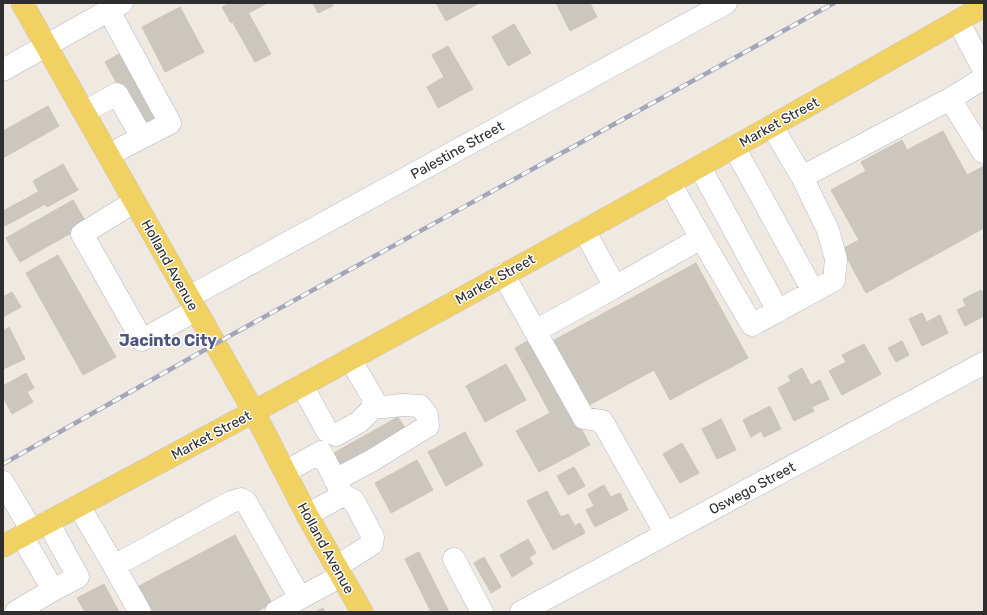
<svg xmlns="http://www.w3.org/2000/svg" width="987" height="615" font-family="Rubik,sans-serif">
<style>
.building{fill:#cbc7bf;stroke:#cbc5ba}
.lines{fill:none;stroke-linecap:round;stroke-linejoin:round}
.minor-casing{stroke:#b4b7c1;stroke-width:23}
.major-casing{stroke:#c9c9c9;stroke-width:23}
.minor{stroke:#fff;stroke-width:22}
.major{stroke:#f2d163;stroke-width:22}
.rail-casing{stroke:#a3a6b8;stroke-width:4.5}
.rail{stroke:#fff;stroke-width:3;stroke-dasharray:9;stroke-linecap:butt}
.labels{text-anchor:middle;stroke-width:3;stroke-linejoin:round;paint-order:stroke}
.street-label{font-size:14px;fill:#2e2e2e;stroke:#fff}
.quarter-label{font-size:16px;font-weight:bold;fill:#4d5680;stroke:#fff}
</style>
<rect width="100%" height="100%" fill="#efe9e1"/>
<path class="building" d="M230 3H267L231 23 222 7Z
M313 3H332L333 6 318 13Z
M436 3H479L446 21Z
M556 3H590L597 17 570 31Z
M180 7 204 52 165 72 142 27Z
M249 14 271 54 255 62 233 23Z
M514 24 531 53 508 66 492 37Z
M448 46 473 89 438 108 427 87 444 77 432 55Z
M121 53 159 121 143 130 105 62Z
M48 106 59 126 3 158V131Z
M943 131 967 175 984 166V228L866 293 842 249 859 240 831 190 866 171 861 162 902 140 907 150Z
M63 164 78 190 47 207 33 181Z
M38 192 45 204 5 226 3 222V211Z
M73 200 87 224 20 262 6 238Z
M58 255 116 357 83 375 26 273Z
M696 263 748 358 670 400 654 370 582 409 547 344Z
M981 290 984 295V316L965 326 957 310 966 306 963 299Z
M12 292 21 307 3 317V297Z
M922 313 927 322 940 315 948 333 922 346 909 319Z
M9 327 25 359 3 369V331Z
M533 338 590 445 539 472 516 431 550 413 515 348Z
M902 341 909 355 896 362 888 348Z
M864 344 881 374 842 395 829 371 846 362 842 355Z
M506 364 526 400 485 422 466 386Z
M802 368 811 385 820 380 829 399 812 407 814 411 794 421 778 388 791 381 788 376Z
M26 373 34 388 27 392 33 402 12 414 3 397V386Z
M770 406 781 429 764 437 761 431 751 437 743 420Z
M398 417 407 431 340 468 332 454Z
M721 419 736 450 717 459 702 429Z
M465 432 483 465 446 486 428 452Z
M682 443 699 473 680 483 663 454Z
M417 460 433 490 391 513 375 483Z
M574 467 585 486 568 495 557 476Z
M604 485 611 497 620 493 628 510 595 527 586 510 594 506 588 494Z
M547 491 561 517 568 514 575 526 580 523 585 533 553 550 527 501Z
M235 535 272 603 256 612H153L139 586Z
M528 539 536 553 529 558 533 564 512 577 500 555Z
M419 552 449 612H431L405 559Z
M484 557 501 587 491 593 474 563Z
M104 584 119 612H85L77 598Z
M323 608 325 612H315Z"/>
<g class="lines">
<g class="minor-casing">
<path id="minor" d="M958 21 984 70
M3 70 122 3
M984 78 950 99 983 152H984
M84 112 117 94 142 137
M772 126 802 177 950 99
M734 147 813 291
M108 155 170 123 109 11
M700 167 778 311
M134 202 82 234 142 340 196 310
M584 230 615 287 701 238 670 183
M701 238 752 325 834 280 836 259 828 230 802 177
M503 274 584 418 602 421 666 534
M189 297 726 3
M535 331 615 287
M302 385 327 431 336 435 359 422 373 408V398L350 359
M285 472 321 452 343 495 354 501 373 537 372 544 336 567
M335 480 371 461 428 426 427 415 420 406 403 405 373 408
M3 482 32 531
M79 506 114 566 231 502 241 499 246 502 300 598 341 576
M307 515 343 495
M48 522 78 577 53 590
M454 559 482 612
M114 566 140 612
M16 612 53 590 22 536
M276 612 300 598
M521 612 984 363"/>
</g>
<g class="major-casing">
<path id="major" d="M22 3 254 412 307 515 362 612
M3 546C333 371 659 191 984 6"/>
</g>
<use href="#minor" class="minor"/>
<use href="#major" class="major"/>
<g class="rail-casing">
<path id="rail" d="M3 464 215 344 834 3"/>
</g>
<use href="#rail" class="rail"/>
</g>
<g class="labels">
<g class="street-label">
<text transform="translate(779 122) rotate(-29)" y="5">Market Street</text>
<text transform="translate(457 150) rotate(-29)" y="5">Palestine Street</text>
<text transform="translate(170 265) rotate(61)" y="5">Holland Avenue</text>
<text transform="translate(495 279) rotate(-29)" y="5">Market Street</text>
<text transform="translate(211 435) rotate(-28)" y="5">Market Street</text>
<text transform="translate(752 488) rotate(-28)" y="5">Oswego Street</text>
<text transform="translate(326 548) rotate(61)" y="5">Holland Avenue</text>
</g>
<g class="quarter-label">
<text x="168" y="346">Jacinto City</text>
</g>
</g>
<rect width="987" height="615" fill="none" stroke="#2e2e2e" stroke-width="8"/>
</svg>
